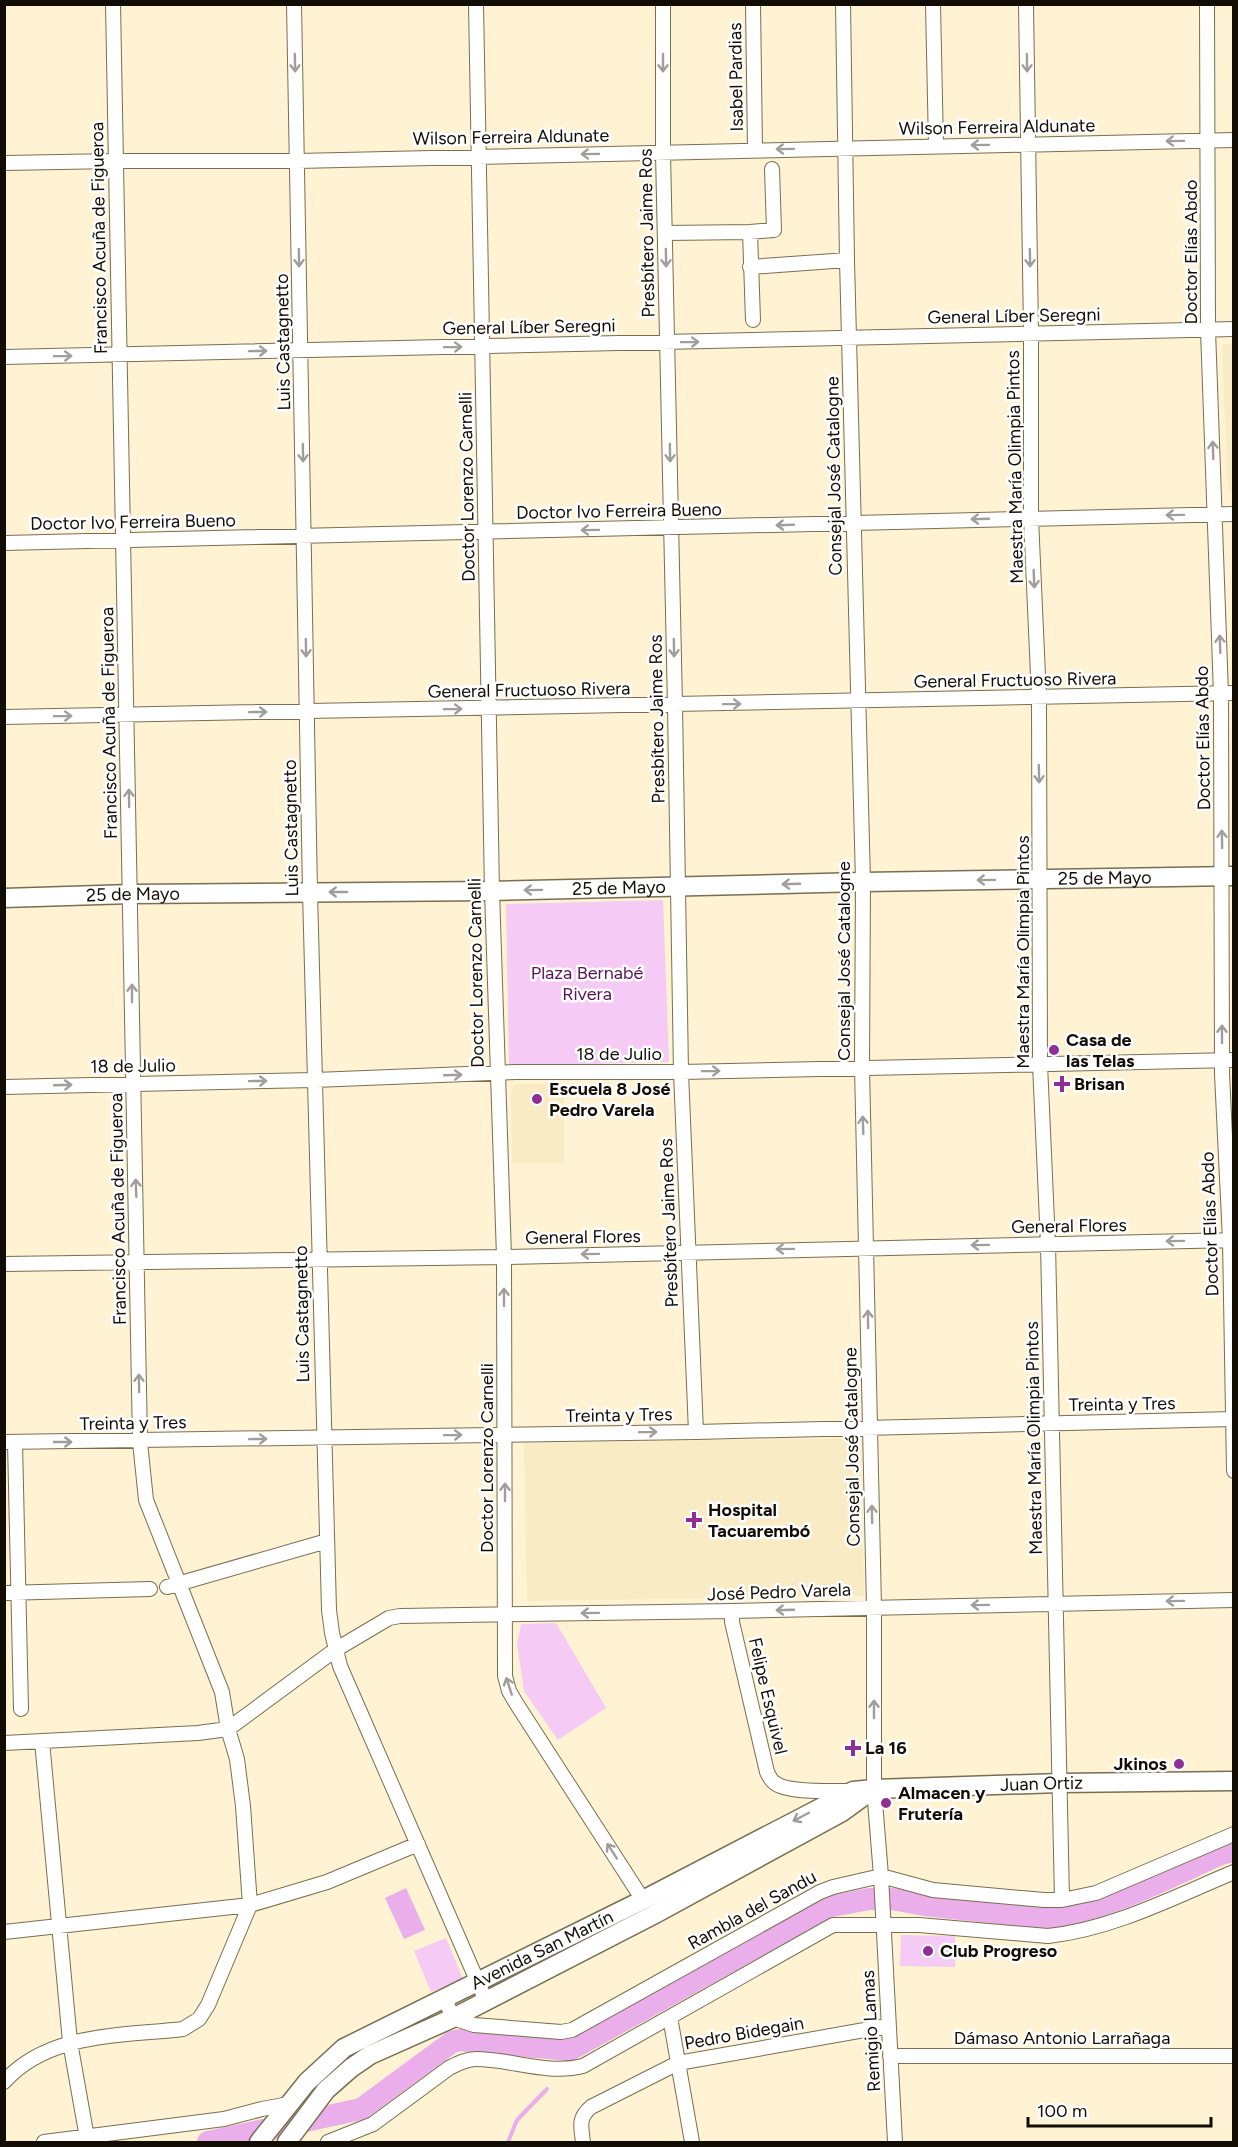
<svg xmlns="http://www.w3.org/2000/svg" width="1238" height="2147" font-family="Figtree,sans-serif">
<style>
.built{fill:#f9ebc3}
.green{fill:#f5caf5}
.water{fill:#eaaeea}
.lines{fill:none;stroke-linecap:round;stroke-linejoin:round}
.stream{stroke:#eaaeea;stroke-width:4}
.river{stroke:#eaaeea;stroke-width:22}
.minor-casing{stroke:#786e51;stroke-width:16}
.tertiary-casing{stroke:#786e51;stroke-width:21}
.minor{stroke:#fff;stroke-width:14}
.tertiary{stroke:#fff;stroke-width:18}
.oneway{stroke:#a09e9b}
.poi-dot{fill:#912e96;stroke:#fff;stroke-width:2}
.labels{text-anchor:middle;stroke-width:5;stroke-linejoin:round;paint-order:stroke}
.street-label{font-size:18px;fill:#110d04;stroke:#fff}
.park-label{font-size:18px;fill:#59135c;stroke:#fff}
.poi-label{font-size:18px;font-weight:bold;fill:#110d04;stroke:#fff;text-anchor:start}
</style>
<rect width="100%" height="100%" fill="#fff3d3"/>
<path class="built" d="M1222 344H1233V492L1228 493Z
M516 1084H564V1163H512L511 1090Z
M861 1438 864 1596 527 1601 524 1443Z"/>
<path class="green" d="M663 900 669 1062 509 1066 506 904Z
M556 1623 606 1708 558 1740 524 1691 517 1644 521 1624Z
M901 1935 955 1936V1967L900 1966Z
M446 1938 463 1979 431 1992 414 1951Z
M433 2012V2015L358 2053 300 2113 301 2106 328 2071 341 2059Z"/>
<path class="water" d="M406 1888 425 1930 404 1939 385 1898Z"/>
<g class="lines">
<path class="stream" d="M508 2142 517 2120 547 2089"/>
<path class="river" d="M208 2142 361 2109 452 2042 460 2040 570 2050 827 1907 869 1899H892L924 1905 1044 1918C1107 1911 1164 1879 1221 1854L1234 1851"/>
<g class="minor-casing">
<path id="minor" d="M294 4 310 892 329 1610 332 1633 340 1666 486 2001
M476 4 492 891 504 1257 505 1676 509 1691 516 1703 643 1900
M663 4V153L675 705 681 1072 696 1432
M753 4 755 149
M843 4 847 260 863 882 862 1067 874 1607V1789L881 1876 895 2142
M933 4 936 146
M1026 4 1031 333V518L1039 698 1040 1064 1048 1244 1062 1900
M1207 4 1208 330 1221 694 1222 1074 1230 1240 1234 1471
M4 163 115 161H297L1234 140
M750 232 753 320
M666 233 750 232 774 230 772 169
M750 267 847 260
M4 357 1234 329
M4 543 1234 514
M4 717 1234 693
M4 1087 315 1080 517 1072H681L1234 1060
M4 1264 504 1257 1234 1240
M4 1442 696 1432 1234 1419
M15 1442 21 1709
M167 1587 327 1541
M4 1593 150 1589
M732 1611V1622L767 1772C769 1776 771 1781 775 1783 787 1793 834 1791 851 1791
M42 1741 70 2042 87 2138
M4 1743 198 1733 228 1729 335 1650 389 1618 400 1616 732 1611 1234 1600
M4 1932 250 1905 327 1882 418 1844
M445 1999 453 2018 474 2025 561 2032 572 2030 820 1892 833 1887 881 1876 933 1890 1044 1900H1062L1096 1893 1234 1834
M670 2017 692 2142
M890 2056H1234
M4 2082C48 2032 123 2036 183 2029L199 2019 208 2005 250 1905 243 1806 237 1759 228 1729 222 1692 146 1500 140 1442 113 4
M44 2142 224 2119 262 2109 289 2104
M328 2142 373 2124 449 2068C457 2064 466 2059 476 2059 511 2059 547 2075 583 2066L833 1925H919L1048 1936C1113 1929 1174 1897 1234 1872
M583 2142C581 2126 578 2118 591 2107L678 2063 887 2026"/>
</g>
<g class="tertiary-casing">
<g id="tertiary">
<path id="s1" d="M4 898 131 894 492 891 863 882 1234 876"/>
<path id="s2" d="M259 2142 307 2082 344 2048 643 1900 853 1791 874 1789 1060 1783 1234 1781"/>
<path d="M287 2142 326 2090 351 2068 370 2055 453 2018 653 1915 842 1812 868 1793"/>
</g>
</g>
<use href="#minor" class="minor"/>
<use href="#tertiary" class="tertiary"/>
</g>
<defs><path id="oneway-shaft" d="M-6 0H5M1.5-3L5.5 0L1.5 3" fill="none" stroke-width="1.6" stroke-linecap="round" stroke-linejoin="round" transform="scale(1.5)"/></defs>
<g class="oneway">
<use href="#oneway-shaft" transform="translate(295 63) rotate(89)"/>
<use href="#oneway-shaft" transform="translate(663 63) rotate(90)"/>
<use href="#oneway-shaft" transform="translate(1027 63) rotate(89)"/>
<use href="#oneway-shaft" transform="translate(1175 141) rotate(179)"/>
<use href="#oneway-shaft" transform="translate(980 145) rotate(179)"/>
<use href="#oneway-shaft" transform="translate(785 149) rotate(179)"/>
<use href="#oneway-shaft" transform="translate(590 154) rotate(179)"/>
<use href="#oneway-shaft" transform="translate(299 258) rotate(89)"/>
<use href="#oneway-shaft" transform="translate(666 258) rotate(89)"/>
<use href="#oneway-shaft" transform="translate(1030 258) rotate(89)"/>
<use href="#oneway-shaft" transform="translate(690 342) rotate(-1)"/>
<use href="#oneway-shaft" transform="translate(453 347) rotate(-1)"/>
<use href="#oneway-shaft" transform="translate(258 351) rotate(-1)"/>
<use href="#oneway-shaft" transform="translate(63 356) rotate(-1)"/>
<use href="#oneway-shaft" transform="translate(1213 450) rotate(-92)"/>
<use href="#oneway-shaft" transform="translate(303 453) rotate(89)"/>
<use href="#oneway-shaft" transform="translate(670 453) rotate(89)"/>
<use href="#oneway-shaft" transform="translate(1175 515) rotate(179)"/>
<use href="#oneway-shaft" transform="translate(980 519) rotate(178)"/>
<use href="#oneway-shaft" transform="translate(785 525) rotate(178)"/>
<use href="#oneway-shaft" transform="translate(590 530) rotate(179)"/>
<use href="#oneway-shaft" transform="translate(1034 579) rotate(88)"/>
<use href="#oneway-shaft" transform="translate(1220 644) rotate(-92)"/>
<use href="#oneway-shaft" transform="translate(306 648) rotate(89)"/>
<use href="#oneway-shaft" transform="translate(674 648) rotate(89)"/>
<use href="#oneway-shaft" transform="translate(732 704) rotate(-1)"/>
<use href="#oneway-shaft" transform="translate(453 709) rotate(-1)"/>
<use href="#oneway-shaft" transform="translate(258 712) rotate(-1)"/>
<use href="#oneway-shaft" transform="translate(63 716) rotate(-1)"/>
<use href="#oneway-shaft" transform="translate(1039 774) rotate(89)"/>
<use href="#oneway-shaft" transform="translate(129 798) rotate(-91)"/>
<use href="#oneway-shaft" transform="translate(1222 839) rotate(-91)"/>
<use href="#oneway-shaft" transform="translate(986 880) rotate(179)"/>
<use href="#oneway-shaft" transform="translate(791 884) rotate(178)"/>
<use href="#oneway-shaft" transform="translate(533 890) rotate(179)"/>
<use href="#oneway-shaft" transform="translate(338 892) rotate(180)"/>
<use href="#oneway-shaft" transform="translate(132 993) rotate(-90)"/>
<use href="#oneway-shaft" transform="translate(1222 1034) rotate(-90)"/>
<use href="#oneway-shaft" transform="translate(711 1071) rotate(-1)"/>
<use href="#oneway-shaft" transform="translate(453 1075) rotate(-2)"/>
<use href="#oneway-shaft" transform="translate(258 1081) rotate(-1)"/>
<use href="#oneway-shaft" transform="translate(63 1085) rotate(-2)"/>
<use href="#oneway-shaft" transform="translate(863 1125) rotate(-92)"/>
<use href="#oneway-shaft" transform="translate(136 1188) rotate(-92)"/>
<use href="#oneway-shaft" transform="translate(1175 1241) rotate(179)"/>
<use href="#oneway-shaft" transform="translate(980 1245) rotate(179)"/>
<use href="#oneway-shaft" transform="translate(785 1249) rotate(179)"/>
<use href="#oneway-shaft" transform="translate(590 1254) rotate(179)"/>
<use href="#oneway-shaft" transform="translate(504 1297) rotate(-90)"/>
<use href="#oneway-shaft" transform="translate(868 1319) rotate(-91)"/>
<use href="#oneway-shaft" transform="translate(139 1383) rotate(-91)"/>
<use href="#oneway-shaft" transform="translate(648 1432) rotate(-1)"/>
<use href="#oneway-shaft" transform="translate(453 1435) rotate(-1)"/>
<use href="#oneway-shaft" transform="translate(258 1439) rotate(-1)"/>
<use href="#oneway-shaft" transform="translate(63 1442)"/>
<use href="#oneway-shaft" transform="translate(505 1492) rotate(-90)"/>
<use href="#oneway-shaft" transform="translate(872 1514) rotate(-91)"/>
<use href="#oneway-shaft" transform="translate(1175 1601) rotate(179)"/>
<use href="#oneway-shaft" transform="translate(980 1605) rotate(179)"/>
<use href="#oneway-shaft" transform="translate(785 1610) rotate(178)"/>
<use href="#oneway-shaft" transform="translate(590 1613) rotate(179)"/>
<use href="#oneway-shaft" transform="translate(509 1686) rotate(-108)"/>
<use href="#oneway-shaft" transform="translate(874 1709) rotate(-90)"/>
<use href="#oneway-shaft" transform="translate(801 1817) rotate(152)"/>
<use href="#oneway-shaft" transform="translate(612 1851) rotate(-123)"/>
</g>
<g class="poi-dot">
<circle cx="1054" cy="1050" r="6"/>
<path d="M1059 1075h6v6h6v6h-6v6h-6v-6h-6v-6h6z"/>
<circle cx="537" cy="1099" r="6"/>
<path d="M691 1511h6v6h6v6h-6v6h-6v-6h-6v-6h6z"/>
<path d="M850 1739h6v6h6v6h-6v6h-6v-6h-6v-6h6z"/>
<circle cx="1179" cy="1764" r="6"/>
<circle cx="886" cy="1803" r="6"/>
<circle cx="928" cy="1951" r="6"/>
</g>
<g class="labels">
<g class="street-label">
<text transform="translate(736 77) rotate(-91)" y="6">Isabel Pardias</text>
<text transform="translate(997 127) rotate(-1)" y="6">Wilson Ferreira Aldunate</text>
<text transform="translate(511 137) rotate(-1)" y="6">Wilson Ferreira Aldunate</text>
<text transform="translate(647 233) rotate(-91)" y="6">Presbítero Jaime Ros</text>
<text transform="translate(99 238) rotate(-91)" y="6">Francisco Acuña de Figueroa</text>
<text transform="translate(1191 252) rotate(-90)" y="6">Doctor Elías Abdo</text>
<text transform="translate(1014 316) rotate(-1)" y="6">General Líber Seregni</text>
<text transform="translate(529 327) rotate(-1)" y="6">General Líber Seregni</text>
<text transform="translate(283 342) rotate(-91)" y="6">Luis Castagnetto</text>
<text transform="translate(1015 467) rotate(-91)" y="6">Maestra María Olimpia Pintos</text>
<text transform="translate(834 476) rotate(-91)" y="6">Consejal José Catalogne</text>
<text transform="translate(467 487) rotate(-91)" y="6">Doctor Lorenzo Carnelli</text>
<text transform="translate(619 511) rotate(-1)" y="6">Doctor Ivo Ferreira Bueno</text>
<text transform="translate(133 522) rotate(-1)" y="6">Doctor Ivo Ferreira Bueno</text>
<text transform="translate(1015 680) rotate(-1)" y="6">General Fructuoso Rivera</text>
<text transform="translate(529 690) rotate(-1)" y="6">General Fructuoso Rivera</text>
<text transform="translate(657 719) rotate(-91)" y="6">Presbítero Jaime Ros</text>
<text transform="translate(109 723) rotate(-91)" y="6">Francisco Acuña de Figueroa</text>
<text transform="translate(1203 738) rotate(-91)" y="6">Doctor Elías Abdo</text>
<text transform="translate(291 828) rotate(-91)" y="6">Luis Castagnetto</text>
<text dy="6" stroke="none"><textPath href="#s1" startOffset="1101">25 de Mayo</textPath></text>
<text dy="6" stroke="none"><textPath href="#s1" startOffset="615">25 de Mayo</textPath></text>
<text dy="6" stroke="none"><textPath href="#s1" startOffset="129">25 de Mayo</textPath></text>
<text transform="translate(1023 952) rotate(-90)" y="6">Maestra María Olimpia Pintos</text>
<text transform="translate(844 961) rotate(-90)" y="6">Consejal José Catalogne</text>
<text transform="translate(476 973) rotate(-91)" y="6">Doctor Lorenzo Carnelli</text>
<text x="619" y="1060">18 de Julio</text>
<text transform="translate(133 1066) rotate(-1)" y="6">18 de Julio</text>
<text transform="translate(118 1209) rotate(-91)" y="6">Francisco Acuña de Figueroa</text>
<text transform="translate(669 1223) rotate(-92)" y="6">Presbítero Jaime Ros</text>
<text transform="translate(1210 1224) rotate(-92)" y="6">Doctor Elías Abdo</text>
<text transform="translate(1069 1226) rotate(-1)" y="6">General Flores</text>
<text transform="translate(583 1237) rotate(-1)" y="6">General Flores</text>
<text transform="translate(302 1314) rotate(-91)" y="6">Luis Castagnetto</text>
<text transform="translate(1122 1404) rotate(-1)" y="6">Treinta y Tres</text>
<text transform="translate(619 1415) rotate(-1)" y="6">Treinta y Tres</text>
<text transform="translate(133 1423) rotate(-1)" y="6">Treinta y Tres</text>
<text transform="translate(1034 1438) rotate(-91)" y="6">Maestra María Olimpia Pintos</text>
<text transform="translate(852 1447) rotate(-91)" y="6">Consejal José Catalogne</text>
<text transform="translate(487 1458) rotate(-90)" y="6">Doctor Lorenzo Carnelli</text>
<text transform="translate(779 1592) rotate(-2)" y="6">José Pedro Varela</text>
<text transform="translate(768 1696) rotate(77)" y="6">Felipe Esquivel</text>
<text dy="6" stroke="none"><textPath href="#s2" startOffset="886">Juan Ortiz</textPath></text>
<text transform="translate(752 1910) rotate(-29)" y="6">Rambla del Sandu</text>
<text dy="6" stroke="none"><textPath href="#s2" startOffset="348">Avenida San Martín</textPath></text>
<text transform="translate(871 2031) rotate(-93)" y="6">Remigio Lamas</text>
<text transform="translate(744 2033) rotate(-10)" y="6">Pedro Bidegain</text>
<text x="1062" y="2044">Dámaso Antonio Larrañaga</text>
</g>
<g class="park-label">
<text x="587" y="979">Plaza Bernabé<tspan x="587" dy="21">Rivera</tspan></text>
</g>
<g class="poi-label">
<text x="1066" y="1046">Casa de<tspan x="1066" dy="21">las Telas</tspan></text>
<text x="1074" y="1090">Brisan</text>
<text x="549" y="1095">Escuela 8 José<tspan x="549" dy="21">Pedro Varela</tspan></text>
<text x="708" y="1516">Hospital<tspan x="708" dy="21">Tacuarembó</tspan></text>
<text x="865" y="1754">La 16</text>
<text x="1167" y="1770" text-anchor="end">Jkinos</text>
<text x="898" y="1799">Almacen y<tspan x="898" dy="21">Frutería</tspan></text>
<text x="940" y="1957">Club Progreso</text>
</g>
</g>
<rect width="1238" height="2147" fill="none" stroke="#110d04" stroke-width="12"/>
<path d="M1028 2117v9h183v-9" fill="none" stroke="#110d04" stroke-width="3"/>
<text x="1037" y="2117" font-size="18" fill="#110d04" stroke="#ffffff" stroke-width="4.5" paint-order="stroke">100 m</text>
</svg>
